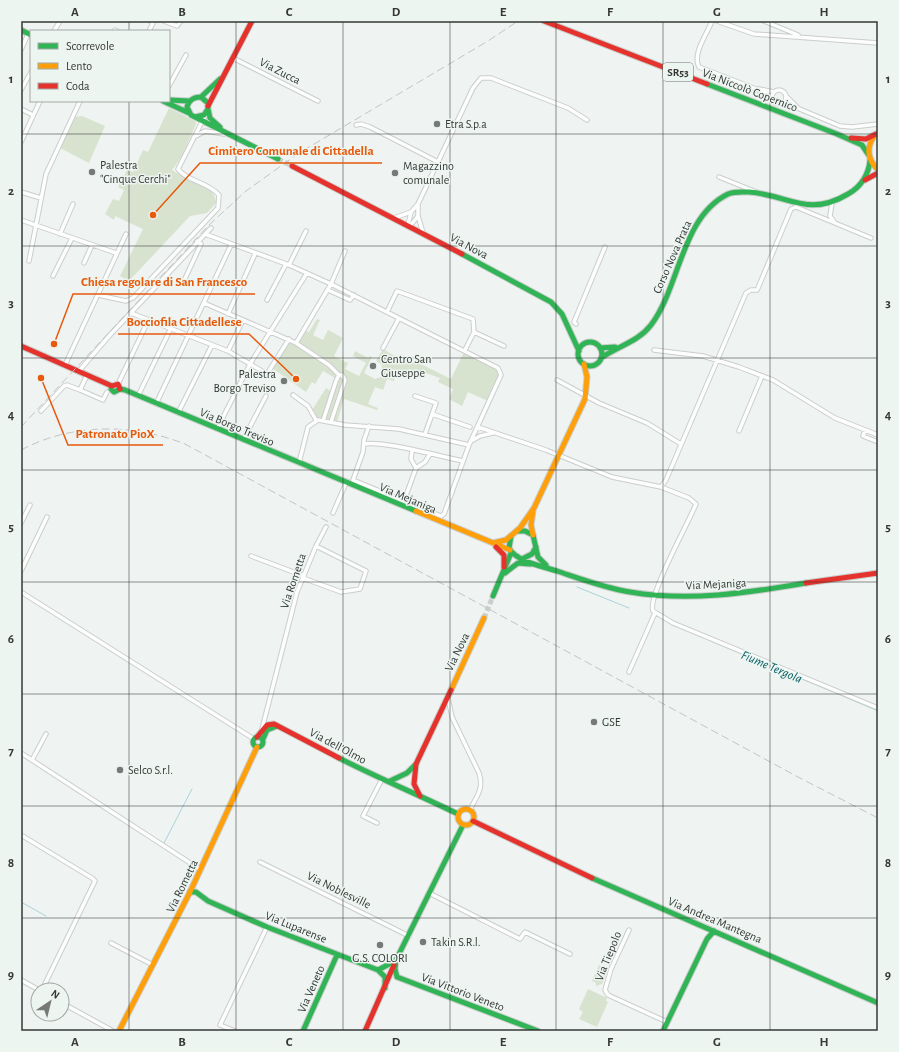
<svg xmlns="http://www.w3.org/2000/svg" width="899" height="1052" font-family="'Alegreya Sans',sans-serif">
<style>
.green{fill:#d8e3cf}
.lines{fill:none;stroke-linecap:round;stroke-linejoin:round}
.stream{stroke:#aad4d8;stroke-width:1}
.secondary-tunnel{stroke:#cacecc;stroke-width:5;stroke-dasharray:5 2.5;stroke-linecap:butt}
.street-casing{stroke:#cacecc;stroke-width:5.5}
.fast-casing{stroke:#cacecc;stroke-width:7}
.slow-casing{stroke:#cacecc;stroke-width:7}
.jam-casing{stroke:#cacecc;stroke-width:7}
.street{stroke:#fdfdfd;stroke-width:3.5}
.fast{stroke:#30b455;stroke-width:5}
.slow{stroke:#ff9f0a;stroke-width:5}
.jam{stroke:#e5322d;stroke-width:5}
.rail{stroke:#c4c5c5;stroke-width:1;stroke-dasharray:8 4;stroke-linecap:butt}
.grid{fill:none;stroke:#353836;stroke-width:1;stroke-opacity:0.55}
.poi-dot{fill:#767977;stroke:#edf5f1;stroke-width:1.5}
.labels{text-anchor:middle;stroke-width:3;stroke-linejoin:round;paint-order:stroke}
.shield{fill:#edf5f1;stroke:#6c716e;stroke-width:1}
.shield-label{font-size:11px;font-weight:bold;fill:#353836}
.street-label{font-size:12px;fill:#353836;stroke:#edf5f1}
.poi-label{font-size:12px;fill:#353836;stroke:#edf5f1;text-anchor:start}
.water-label{font-size:13px;font-style:italic;fill:#0a5e65;stroke:#edf5f1}
.leader{fill:none;stroke:#e8590c;stroke-width:1.5}
.callout-dot{fill:#e8590c;stroke:#edf5f1;stroke-width:1.5}
.callout-label{font-size:13px;text-anchor:middle;font-weight:bold;fill:#e8590c;stroke:#edf5f1;stroke-width:3;stroke-linejoin:round;paint-order:stroke}
.neatline{fill:none;stroke:#353836;stroke-width:1.5}
.grid-label{font-size:13px;text-anchor:middle;font-weight:bold;fill:#353836}
</style>
<rect width="100%" height="100%" fill="#eff3f1"/>
<path class="green" d="M169 108 195 121 196 124 182 156 172 170C185 179 217 186 216 203L207 213 190 216 129 281 120 276 143 229 115 216 114 220 105 214 113 199 119 201 124 190 118 187 127 170 133 172 143 150 148 152Z
M82 116 105 126 89 163 60 148 75 117Z
M317 319 320 320 313 335 323 340 328 330 343 338 334 356 348 363 345 369 359 376 366 363 353 356 355 351 368 358 370 356 372 357 364 373 375 379 381 377 382 365 376 361 383 349 398 358 413 363 415 361 451 379 465 350 501 372 490 402 468 392 462 406 449 399 453 389 438 382 440 378 423 372 421 377 405 373 403 377 396 375 394 381 387 379 383 390 375 387 368 404 378 408 377 410 344 399 337 422 316 418 312 410 326 388 331 391 335 378 323 371 315 384 312 382 306 392 272 368 289 339 296 342 304 330 309 332Z
M599 965 608 970 602 984 596 986V983L592 981Z
M588 989 607 998 606 1001 608 1002 597 1027 579 1019 583 1012 579 1009Z"/>
<g class="lines">
<path class="stream" d="M577 587 629 608
M713 642 831 691
M836 693 878 711
M164 843 192 789
M21 902 46 916"/>
<path class="secondary-tunnel" d="M278 159 292 166
M484 618 493 596"/>
<g class="street-casing">
<path id="street" d="M164 21 177 26 181 21
M712 21C707 34 692 54 699 67L756 89 772 97
M717 21 754 34 878 43
M764 21 798 35
M115 30 117 31
M54 31 60 21
M149 31 153 23 150 21
M21 50 28 34
M233 58 318 101
M169 86 186 55
M759 89 774 92
M21 90 31 72
M772 97a7 7 0 1 1 14 0a7 7 0 1 1-14 0Z
M786 96 797 107
M783 102 840 126 852 127 878 124
M21 109 33 115
M356 125 361 124 370 127 438 162
M194 137 205 131 224 134
M21 142 40 101
M719 177 754 191
M21 192 41 198
M832 203 830 216 835 223 871 238
M418 204V216L423 233
M394 218 411 212 418 204 473 88 481 78H491L568 108 587 120
M21 220 116 253
M408 225 411 212
M410 226 418 216
M60 234 73 204
M205 234 289 265 331 284 498 368 501 375 469 445 444 514 441 516 426 510 424 515
M29 261 46 174 80 101
M84 263 92 245
M289 265 306 231
M53 276 72 238
M183 283 201 244 197 241
M328 290 350 300 354 295
M98 295 126 301 133 298 218 208 219 195C208 182 186 181 178 169L206 114
M267 300 286 264
M204 303 296 343 329 365 339 375
M387 312 397 291 473 319 474 332 465 350
M131 313 228 351 267 374 289 339
M228 314 255 254
M576 324 574 322 605 247
M474 332 504 346
M296 343 331 284 345 251
M383 348 398 320
M654 350 703 356 739 367 773 380 835 418 878 435
M228 351 243 320
M65 365 126 234
M79 371 110 335 211 228
M557 380 599 403 647 423 681 444
M118 384 148 321
M80 390 103 400 107 392
M293 395 308 406 316 420
M138 396 170 330
M415 396 436 403 425 434
M156 404 231 245
M41 411 64 386 67 385 80 390 87 375
M178 413 212 345
M432 414 470 427
M323 421 336 381 339 375H342L345 380 331 422
M369 426 364 440 363 452 353 480 426 510
M478 427 546 450 612 477 661 487 666 480 746 293 751 290H757L758 288 791 209 796 207 835 223
M217 429 250 364 307 273
M865 430 863 436 878 442
M739 431 762 376
M243 440 266 396
M473 440 480 436 493 433
M364 444C382 440 442 457 463 461
M412 451 411 459 416 468
M299 463 308 427 318 420 345 425 399 429 469 445
M661 487 689 498 696 504C689 522 647 597 653 611L673 623 878 708
M404 501 416 468 425 462 430 454
M333 513 346 483
M21 523 30 505
M251 556 304 576
M21 571 47 517
M303 578 341 592 360 589 366 571 316 546
M21 592 254 739
M629 672 655 613
M448 698 452 717 479 773C484 789 477 795 470 810
M262 729 297 592 316 546 326 527
M21 753 201 870
M32 760 46 734
M377 823 363 816 382 779
M21 835 92 878 95 881 42 990
M260 862 409 936
M429 893 520 939 525 932 570 954
M629 930 611 969 605 990 608 995 667 1022
M111 943 153 965
M21 980 39 990
M62 1003 113 1031
M235 1031 220 1025 267 927"/>
</g>
<g class="fast-casing">
<path id="fast" d="M21 30 31 35
M707 84 837 134 862 145 868 154
M201 97 220 79
M169 100 189 101
M163 101 189 113
M208 109 210 118 220 127
M195 117 204 115 208 109V103L201 97C193 97 189 100 187 107L191 115 278 159
M462 254 551 302 562 314 579 351
M578 354a12 12 0 1 1 24 0a12 12 0 1 1-24 0Z
M600 348 615 347
M601 358C618 346 638 342 651 325 680 287 681 217 728 194 735 191 743 192 749 192 789 195 808 218 848 194 861 187 869 174 870 160
M112 386 111 389 114 392 120 389 125 390 416 511
M517 531H525L533 535 538 557 546 565
M511 536 509 548C515 561 544 567 557 571 581 579 605 588 630 592 689 602 747 593 806 583
M524 558 532 554 536 547
M505 573 518 563 530 564
M493 596 511 553
M253 742a5 5 0 1 1 10 0a5 5 0 1 1-10 0Z
M263 739 267 730 277 726
M339 758C378 778 419 795 458 814
M390 781 407 773 416 764
M592 878 878 1003
M190 892H196L208 901 267 927 378 970 385 977V988
M378 970 395 961
M397 977 395 969 396 960 463 825
M397 977 538 1031
M303 1031 337 955
M663 1031 707 939 714 931"/>
</g>
<g class="slow-casing">
<path id="slow" d="M875 135C866 147 867 159 878 170
M416 511 510 550
M533 511 531 525 533 535
M493 543 506 540 520 528 534 508 585 399 587 377 584 364
M451 690 484 618
M458 817a8 8 0 1 1 16 0a8 8 0 1 1-16 0Z
M119 1031 190 892 257 747"/>
</g>
<g class="jam-casing">
<path id="jam" d="M544 21 707 84
M208 106 252 21
M851 138 866 139 876 134
M292 166 462 254
M865 180 878 173
M21 346 112 386 118 384 120 389
M496 547 504 555V567
M806 583 878 573
M257 737 267 725 274 724 339 758
M420 796 414 784 416 764 451 690
M473 821 592 878
M365 1031 394 965"/>
</g>
<use href="#street" class="street"/>
<use href="#fast" class="fast"/>
<use href="#slow" class="slow"/>
<use href="#jam" class="jam"/>
<path class="rail" d="M21 427 209 225 246 191 299 153 488 41 518 21
M21 450C72 423 132 423 185 444L798 777 878 818"/>
</g>
<path class="grid" d="M129 21V31M236 21V1031M343 21V1031M450 21V1031M556 21V1031M663 21V1031M770 21V1031M129 101V1031M21 134H878M21 246H878M21 358H878M21 470H878M21 582H878M21 694H878M21 806H878M21 918H878"/>
<g class="poi-dot">
<circle cx="437" cy="124" r="4"/>
<circle cx="92" cy="172" r="4"/>
<circle cx="395" cy="173" r="4"/>
<circle cx="373" cy="366" r="4"/>
<circle cx="284" cy="381" r="4"/>
<circle cx="594" cy="722" r="4"/>
<circle cx="120" cy="770" r="4"/>
<circle cx="423" cy="942" r="4"/>
<circle cx="380" cy="945" r="4"/>
</g>
<g class="labels">
<rect class="shield" x="663" y="63" width="30" height="18" rx="3"/>
<g class="shield-label">
<text x="678" y="76">SR53</text>
</g>
<g class="street-label">
<text transform="translate(280 71) rotate(27)" y="4">Via Zucca</text>
<text transform="translate(750 90) rotate(21)" y="4">Via Niccolò Copernico</text>
<text transform="translate(469 246) rotate(28)" y="4">Via Nova</text>
<text transform="translate(672 257) rotate(-66)" y="4">Corso Nova Prata</text>
<text transform="translate(237 427) rotate(23)" y="4">Via Borgo Treviso</text>
<text transform="translate(408 498) rotate(23)" y="4">Via Mejaniga</text>
<text transform="translate(293 581) rotate(-71)" y="4">Via Rometta</text>
<text transform="translate(716 584) rotate(-3)" y="4">Via Mejaniga</text>
<text transform="translate(457 652) rotate(-64)" y="4">Via Nova</text>
<text transform="translate(338 746) rotate(28)" y="4">Via dell'Olmo</text>
<text transform="translate(182 886) rotate(-64)" y="4">Via Rometta</text>
<text transform="translate(339 890) rotate(26)" y="4">Via Noblesville</text>
<text transform="translate(715 920) rotate(23)" y="4">Via Andrea Mantegna</text>
<text transform="translate(296 927) rotate(22)" y="4">Via Luparense</text>
<text transform="translate(608 956) rotate(-68)" y="4">Via Tiepolo</text>
<text transform="translate(311 989) rotate(-66)" y="4">Via Veneto</text>
<text transform="translate(463 992) rotate(21)" y="4">Via Vittorio Veneto</text>
</g>
<g class="poi-label">
<text x="445" y="128">Etra S.p.a</text>
<text x="100" y="169">Palestra<tspan x="100" dy="14">"Cinque Cerchi"</tspan></text>
<text x="403" y="170">Magazzino<tspan x="403" dy="14">comunale</tspan></text>
<text x="381" y="363">Centro San<tspan x="381" dy="14">Giuseppe</tspan></text>
<text x="276" y="378" text-anchor="end">Palestra<tspan x="276" dy="14">Borgo Treviso</tspan></text>
<text x="602" y="726">GSE</text>
<text x="128" y="774">Selco S.r.l.</text>
<text x="431" y="946">Takin S.R.l.</text>
<text x="380" y="962" text-anchor="middle">G.S. COLORI</text>
</g>
<g class="water-label">
<text transform="translate(772 666) rotate(23)" y="5">Fiume Tergola</text>
</g>
</g>
<path class="leader" d="M153 215L200 163H382M54 344L73 294H255M296 379L249 334H118M41 378L68 445H163"/>
<g class="callout-dot">
<circle cx="153" cy="215" r="4"/>
<circle cx="54" cy="344" r="4"/>
<circle cx="296" cy="379" r="4"/>
<circle cx="41" cy="378" r="4"/>
</g>
<g class="callout-label">
<text x="291" y="155">Cimitero Comunale di Cittadella</text>
<text x="164" y="286">Chiesa regolare di San Francesco</text>
<text x="184" y="326">Bocciofila Cittadellese</text>
<text x="115" y="438">Patronato PioX</text>
</g>
<rect width="899" height="1052" fill="none" stroke="#edf5f1" stroke-width="44"/>
<rect x="30" y="30" width="140" height="72" fill="#edf5f1" stroke="#a3a9a6"/>
<rect x="38" y="43" width="20" height="6" fill="#30b455" stroke="#a3a9a6"/>
<text x="66" y="50" font-size="12" fill="#353836">Scorrevole</text>
<rect x="38" y="63" width="20" height="6" fill="#ff9f0a" stroke="#a3a9a6"/>
<text x="66" y="70" font-size="12" fill="#353836">Lento</text>
<rect x="38" y="83" width="20" height="6" fill="#e5322d" stroke="#a3a9a6"/>
<text x="66" y="90" font-size="12" fill="#353836">Coda</text>
<g transform="translate(50 1002) rotate(35)"><circle r="19" fill="#edf5f1" stroke="#a3a9a6"/>
<path d="M0-3L7 15L0 10L-7 15Z" fill="#767977"/>
<text y="-6" font-size="11" font-weight="bold" text-anchor="middle" fill="#353836">N</text>
</g>
<rect x="22" y="22" width="855" height="1008" class="neatline"/>
<g class="grid-label">
<text x="75" y="16">A</text>
<text x="182" y="16">B</text>
<text x="289" y="16">C</text>
<text x="396" y="16">D</text>
<text x="503" y="16">E</text>
<text x="610" y="16">F</text>
<text x="717" y="16">G</text>
<text x="824" y="16">H</text>
<text x="11" y="83">1</text>
<text x="888" y="83">1</text>
<text x="11" y="195">2</text>
<text x="888" y="195">2</text>
<text x="11" y="307">3</text>
<text x="888" y="307">3</text>
<text x="11" y="419">4</text>
<text x="888" y="419">4</text>
<text x="11" y="531">5</text>
<text x="888" y="531">5</text>
<text x="11" y="643">6</text>
<text x="888" y="643">6</text>
<text x="11" y="755">7</text>
<text x="888" y="755">7</text>
<text x="11" y="867">8</text>
<text x="888" y="867">8</text>
<text x="11" y="979">9</text>
<text x="888" y="979">9</text>
<text x="75" y="1046">A</text>
<text x="182" y="1046">B</text>
<text x="289" y="1046">C</text>
<text x="396" y="1046">D</text>
<text x="503" y="1046">E</text>
<text x="610" y="1046">F</text>
<text x="717" y="1046">G</text>
<text x="824" y="1046">H</text>
</g>
</svg>
